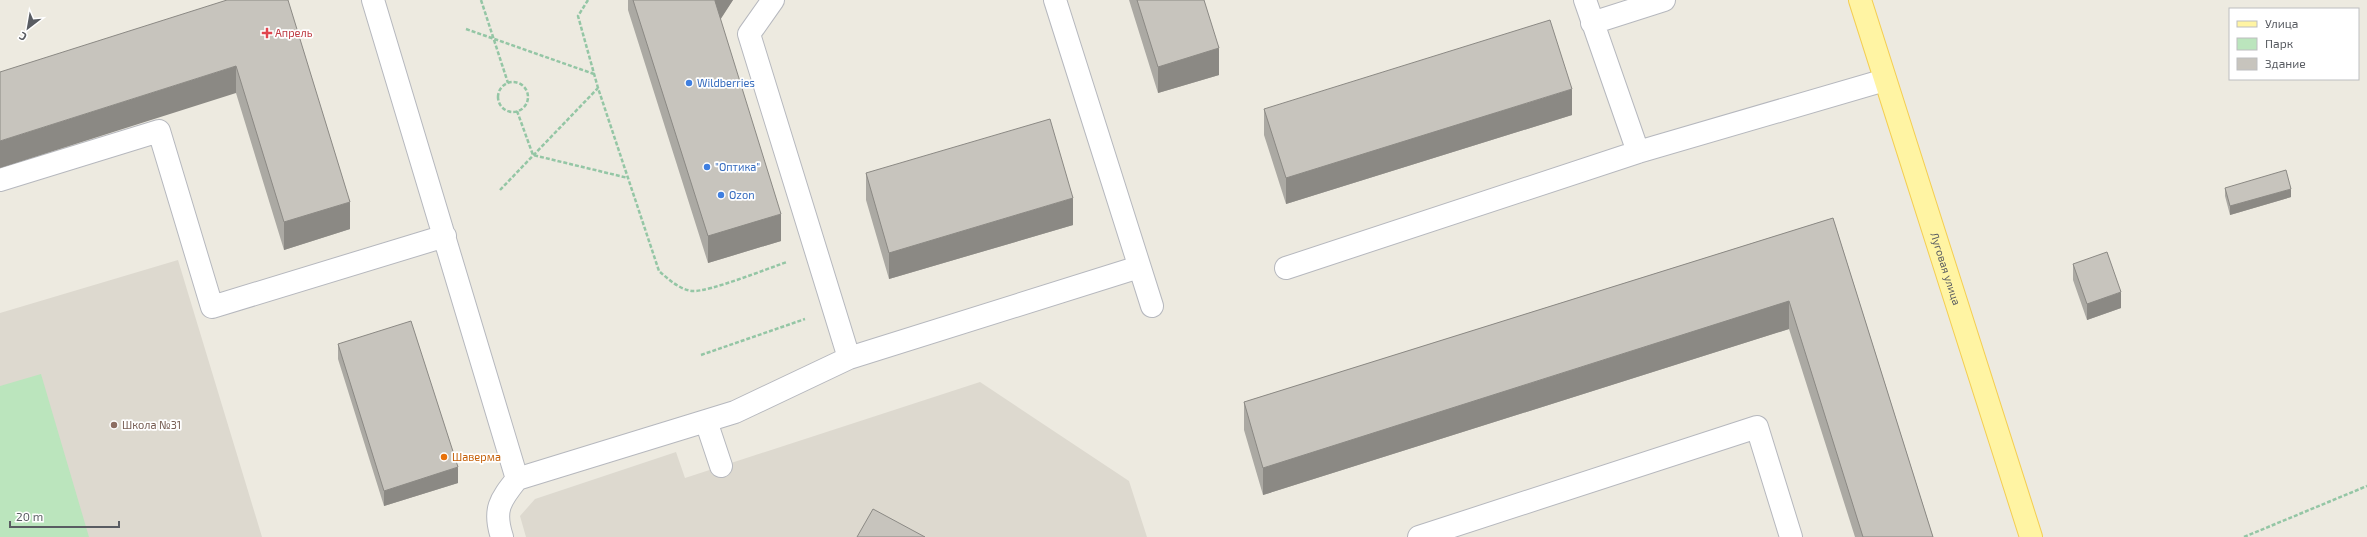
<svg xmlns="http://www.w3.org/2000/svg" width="2367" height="537" font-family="'Exo 2',sans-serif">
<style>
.education{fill:#ddd9cf}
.green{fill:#bbe5bd}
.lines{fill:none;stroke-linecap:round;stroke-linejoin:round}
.minor-casing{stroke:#b6b8be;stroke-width:24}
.major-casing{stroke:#f4ce52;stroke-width:24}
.path{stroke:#94c6a5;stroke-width:2.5;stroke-dasharray:4 2;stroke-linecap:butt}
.minor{stroke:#fff;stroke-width:22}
.major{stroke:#fff4a3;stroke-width:22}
.wall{fill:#aba9a3}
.shaded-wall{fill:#8b8984}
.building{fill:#c7c4bd;stroke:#8b8984}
.health-dot{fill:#e0444e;stroke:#fff;stroke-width:1.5}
.shop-dot{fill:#3f7fe0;stroke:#fff;stroke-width:1.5}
.education-dot{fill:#8d6e63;stroke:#fff;stroke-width:1.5}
.food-dot{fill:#e8710a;stroke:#fff;stroke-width:1.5}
.labels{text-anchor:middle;stroke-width:3.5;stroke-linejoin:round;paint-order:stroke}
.health-label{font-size:11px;fill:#be3a42;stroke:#fff;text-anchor:start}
.shop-label{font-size:11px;fill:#366cbe;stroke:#fff;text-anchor:start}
.street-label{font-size:11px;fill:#595c62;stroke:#fff}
.education-label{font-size:11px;fill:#785e54;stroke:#fff;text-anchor:start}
.food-label{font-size:11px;fill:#c56008;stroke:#fff;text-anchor:start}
</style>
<rect width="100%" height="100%" fill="#edeae0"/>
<path class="education" d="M178 260 262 537H0V313Z
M980 382 1129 481 1147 537H526L520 516 535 499 676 452 685 478Z"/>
<path class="green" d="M41 374 89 537H0V386Z"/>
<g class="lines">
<g class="minor-casing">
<path id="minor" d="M373 0 517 479C500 500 493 510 502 537
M773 0 749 34 849 358
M1055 0 1152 306
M1585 0 1638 152
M1592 23 1664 0
M0 180 159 131 212 307 445 236
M1286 268 1638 152 1885 80
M706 421 721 466
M517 479 735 412 849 358 1139 267
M1419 537 1757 427 1791 537"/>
</g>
<g class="major-casing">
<g id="major">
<path id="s1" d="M1860 0 2031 537"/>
</g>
</g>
<path class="path" d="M481 0 508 83
M588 0 578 16 598 88 659 271C668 279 680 290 693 291 709 292 769 268 787 262
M466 29 594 74
M498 97a15 15 0 1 1 30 0a15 15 0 1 1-30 0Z
M517 111 533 155 628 178
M500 190 598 88
M701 355 805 319
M2244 537 2367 486"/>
<use href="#minor" class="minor"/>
<use href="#major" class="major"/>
</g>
<path class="wall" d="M227 0 350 229 284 250 236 93Z
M628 0H733L720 19 781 241 708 263 628 10Z
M1129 0H1204L1219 75 1158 93Z
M1264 109 1572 115 1286 204 1264 135Z
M866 173 1073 225 889 279 866 200Z
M2225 188 2291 197 2230 215 2225 196Z
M1833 218 1933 537H1855L1789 329 1263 495 1244 430V402Z
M2073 264 2121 308 2087 320 2073 280Z
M338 344 458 483 384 506 338 359Z"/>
<path class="shaded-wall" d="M715 0H733L715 28Z
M1219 48V75L1158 93V67Z
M236 66V93L0 168V141Z
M1572 89V115L1286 204V178Z
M2291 189V197L2230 215V206Z
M1073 198V225L889 279V253Z
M350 202V229L284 250V222Z
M781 214V241L708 263V236Z
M2121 292V308L2087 320V304Z
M1789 301V329L1263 495V468Z
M458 467V483L384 506V491Z"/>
<path class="building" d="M227 0H288L350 202 284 222 236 66 0 141V72Z
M633 0H715V1L781 214 708 236Z
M1137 0H1204L1219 48 1158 67Z
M1550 20 1572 89 1286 178 1264 109Z
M1050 119 1073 198 889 253 866 173Z
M2286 170 2291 189 2230 206 2225 188Z
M1833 218 1933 537H1863L1789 301 1263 468 1244 402Z
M2107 252 2121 292 2087 304 2073 264Z
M411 321 458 467 384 491 338 344Z
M873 509 925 537H857Z"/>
<path class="health-dot" d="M265 27h4v4h4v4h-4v4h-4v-4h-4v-4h4z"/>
<g class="shop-dot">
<circle cx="689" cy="83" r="4"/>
<circle cx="707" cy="167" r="4"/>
<circle cx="721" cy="195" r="4"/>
</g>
<circle class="education-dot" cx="114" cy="425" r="4"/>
<circle class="food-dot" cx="444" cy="457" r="4"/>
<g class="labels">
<g class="health-label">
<text x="275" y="37">Апрель</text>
</g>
<g class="shop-label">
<text x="697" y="87">Wildberries</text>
<text x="715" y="171">"Оптика"</text>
<text x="729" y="199">Ozon</text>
</g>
<g class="street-label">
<text dy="4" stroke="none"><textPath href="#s1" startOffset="282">Луговая улица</textPath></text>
</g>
<g class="education-label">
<text x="122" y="429">Школа №31</text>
</g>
<g class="food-label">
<text x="452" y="461">Шаверма</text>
</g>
</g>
<rect x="2229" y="8" width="130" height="72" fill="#ffffff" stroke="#bdbec0"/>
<rect x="2237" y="21" width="20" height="6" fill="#fff4a3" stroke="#bdbec0"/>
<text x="2265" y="28" font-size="12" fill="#595c62">Улица</text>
<rect x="2237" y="38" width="20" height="12" fill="#bbe5bd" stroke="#bdbec0"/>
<text x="2265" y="48" font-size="12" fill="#595c62">Парк</text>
<rect x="2237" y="58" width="20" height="12" fill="#c7c4bd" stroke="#bdbec0"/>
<text x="2265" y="68" font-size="12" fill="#595c62">Здание</text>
<g transform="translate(28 28) rotate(211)" stroke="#ffffff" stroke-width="3" paint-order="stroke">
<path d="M0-3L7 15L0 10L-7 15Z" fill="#595c62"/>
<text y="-6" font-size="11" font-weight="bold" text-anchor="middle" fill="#595c62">С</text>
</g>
<path d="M10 521v6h109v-6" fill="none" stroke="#595c62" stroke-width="2"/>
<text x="16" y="521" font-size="12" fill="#595c62" stroke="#ffffff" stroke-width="3" paint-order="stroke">20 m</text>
</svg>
